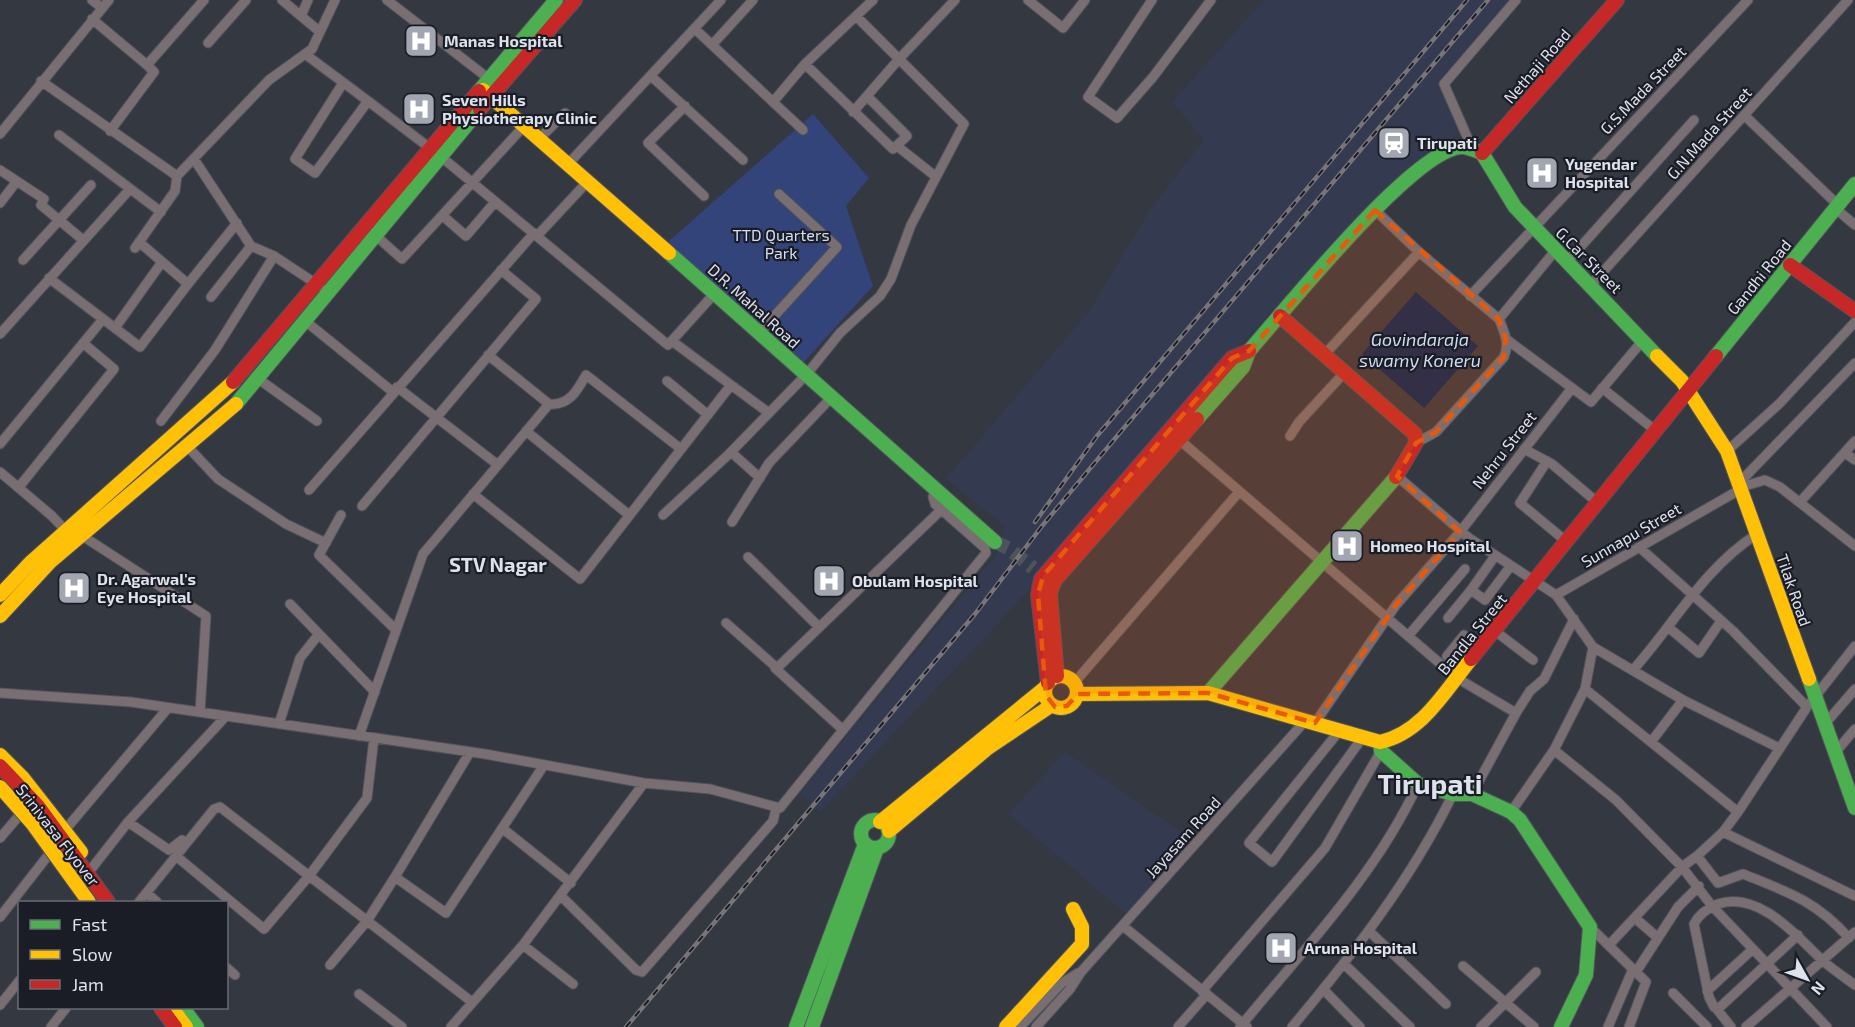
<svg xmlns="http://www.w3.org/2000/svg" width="1855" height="1027" font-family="'Exo 2',sans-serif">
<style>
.built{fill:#343b51}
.green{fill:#324479}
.water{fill:#062556}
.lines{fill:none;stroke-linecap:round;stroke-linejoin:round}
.secondary-tunnel{stroke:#4e525b;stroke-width:14;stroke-dasharray:14 7;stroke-linecap:butt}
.street-casing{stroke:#50545c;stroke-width:11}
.fast-casing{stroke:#50545c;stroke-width:16}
.slow-casing{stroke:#50545c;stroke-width:16}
.jam-casing{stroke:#50545c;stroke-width:16}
.street{stroke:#796e72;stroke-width:9}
.fast{stroke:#4caf50;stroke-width:14}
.slow{stroke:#ffc107;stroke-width:14}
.jam{stroke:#c62828;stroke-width:14}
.rail-casing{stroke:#787478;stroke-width:4.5}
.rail{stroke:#1a1d25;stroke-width:2;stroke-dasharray:7;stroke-linecap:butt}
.slow-bridge-casing{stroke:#50545c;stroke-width:16;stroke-linecap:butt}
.slow-bridge{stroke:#ffc107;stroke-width:14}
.marked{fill:#e8590c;fill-opacity:0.2;stroke:#e8590c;stroke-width:4.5;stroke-dasharray:12 8;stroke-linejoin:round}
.labels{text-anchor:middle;stroke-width:4.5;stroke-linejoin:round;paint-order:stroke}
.poi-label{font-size:16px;font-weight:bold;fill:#dee2ed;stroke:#1a1d25;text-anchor:start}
.street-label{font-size:16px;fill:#dee2ed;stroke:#1a1d25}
.park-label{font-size:16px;fill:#d4ddf3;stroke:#1a1d25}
.water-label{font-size:18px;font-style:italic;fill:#cedbf0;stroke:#1a1d25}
.quarter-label{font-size:20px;font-weight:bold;fill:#dee2ed;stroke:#1a1d25}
.town-label{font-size:28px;font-weight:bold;fill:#dee2ed;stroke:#1a1d25}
</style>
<rect width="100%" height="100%" fill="#343841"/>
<path class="built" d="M1264 0H1520L1445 92 1463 125 1443 148 1415 161 1235 350 1033 586 820 812 800 793 998 552 1005 526 946 479 1090 310 1150 210 1204 140 1172 102Z
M1065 752 1191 839 1127 914 1008 814Z"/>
<path class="green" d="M813 114 869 178 846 206 873 286 802 364 668 242Z"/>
<path class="water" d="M1416 292 1478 346 1424 408 1362 354Z"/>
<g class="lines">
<path class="secondary-tunnel" d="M995 542 1008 548 1033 568"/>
<g class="street-casing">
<path id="street" d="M92 0 102 8
M282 0 320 32 335 0
M387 0 493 82
M1028 0 1063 28 1085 0
M1152 0 1088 97 1117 118 1153 77 1211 0
M301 16 308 0
M92 19 147 65 204 0
M695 29 803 130
M208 43 246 0
M712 45 753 0
M305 54 368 101 315 173 295 159 343 83
M805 64 893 149 907 136 867 96
M652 77 743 160
M41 81 177 176
M368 101 439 155 668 345 715 293
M773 102 805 64 873 0
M685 106 648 143 704 196
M853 112 899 59 856 16
M1744 115 1838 205
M110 131 154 72 147 65
M0 134 109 0
M59 135 161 212
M540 138 565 113
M897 146 935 176
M1472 148 1444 84 1516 0
M194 159 251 246 211 297
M569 163 721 0
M0 170 44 199 41 205 83 240
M0 203 17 181
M1836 209 1855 225
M1375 210 1419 252
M443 216 466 236 495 202
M374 234 402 259 525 125
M537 236 589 180
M251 246 274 256
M135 248 175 191 177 176 269 80 312 49 320 32
M23 260 91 185
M1567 262 1694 120
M49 278 140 347 188 284 139 242
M188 284 237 223
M1591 285 1848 0
M1470 296 1748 0
M304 320 393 392
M115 328 162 262
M759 333 837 247 779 194
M0 334 130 189
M1506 339 1591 402 1644 339
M1325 354 1419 252 1499 319
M257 378 317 421
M667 381 708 415
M731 385 769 413
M397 387 498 465 549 404 488 355
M1602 388 1656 431
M549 404C569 406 577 391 586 375L681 449
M161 421 215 350 274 256 321 287
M526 431 629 515
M1175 436 1457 678 1516 713 1530 691 1544 679 1574 619
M1290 436 1299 422 1345 372
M1416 443 1436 432 1504 357C1510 344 1504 331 1499 319L1555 251
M0 444 103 319
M187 446 218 479 286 524 326 543
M1524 449 1552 464 1598 503
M1727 451 1780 403 1855 322
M731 452 760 478
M1845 453 1855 460
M1547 461 1520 503 1567 542
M0 472 52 516 69 534
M1397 476 1469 538 1556 595 1741 489
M1739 483 1855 363
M19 487 114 369 83 343
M1741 487 1765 480 1780 487 1855 546
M309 490 534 233
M473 494 580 579 731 385 672 341
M1800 502 1855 441
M362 506 536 299 501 270
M341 515 319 555 396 630
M663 515 728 455 806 375 840 333 880 296 891 279 911 225 964 124 899 59 955 0
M732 522 769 463 831 398
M81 535 206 616 200 712
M1639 547 1733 631 1807 707
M748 557 819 627
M1471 590 1495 556
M290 604 375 692
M1448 618 1471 590 1485 600 1510 567
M726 623 777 668 941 510
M1668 627 1699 653 1721 621
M1495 631 1533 660
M1408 636 1465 569
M1593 647 1683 700 1779 748
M775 668 842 729
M1463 670 1447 656 1464 635
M1633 670C1674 624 1704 568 1757 534
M1074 683 1239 492
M1585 689 1738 812 1807 707 1855 646
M0 693 131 702 485 754 644 783 710 789 780 808 986 553 985 548 935 504 933 497 935 491
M1315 723 1396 605 1460 532 1572 388
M279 724 300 658 319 634
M1824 725 1855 689
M1340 730 1249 843 1272 862 1363 737
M359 736 423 554 498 465
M1651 742 1683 700
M1554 750 1616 800 1682 867 1712 906 1827 1027
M1834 754 1855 729
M1472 794 1516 713
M1511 812 1554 750 1585 689 1593 647 1556 595
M1738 812 1723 832 1697 856 1718 883 1743 874C1788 892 1816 901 1849 938
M128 822 169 850 182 840
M502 828 571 883
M65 830 168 708
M1723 832 1855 896
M0 838 24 810
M176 856 264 929 309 876 367 798 374 738
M92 868 128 822 226 716
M395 877 470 752
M147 893 157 902
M561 896 636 970 642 972 773 821 776 809
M139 902 214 809 220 807 472 1002
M0 917 53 849
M1635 918 1658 938
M1123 926 1247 1027
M1590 927 1646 982 1629 1027
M1370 932 1446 1004
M1798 935 1719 1008 1714 1007 1709 997 1694 924C1699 914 1708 908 1718 904 1758 890 1797 936 1822 960 1832 969 1844 977 1855 985
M523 945 573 984
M1609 945 1682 867 1697 856
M1344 964 1410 1027
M330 965 367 921 395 877 446 913 544 765
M1463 966 1534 1027
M226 967 235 975
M1636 972 1678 907 1699 886
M1323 989 1360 1027
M1202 991 1325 848 1381 751
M1707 991 1753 949
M1673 993 1707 1027
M359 994 402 1027
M0 1005 20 980
M1716 1008 1731 1027
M51 1027 66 1008
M451 1027 523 945 644 783
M1020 1027 1062 983 1078 973
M1036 1027 1070 989 1081 972 1306 720
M1178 1027 1207 994
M1240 1027C1303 950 1376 875 1418 784
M1292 1027C1353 954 1411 880 1453 794
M1481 1027 1536 972
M1608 1027 1633 969
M1746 1027 1855 932"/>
</g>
<g class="fast-casing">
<path id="fast" d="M479 91 556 0
M1482 153 1515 207 1657 356
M669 253 995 542
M1716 356 1855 184
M236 404 480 109
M1197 419 1243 367 1249 351C1287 308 1411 153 1460 147 1467 146 1476 151 1482 153
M1809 679 1855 808
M1208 693 1396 477
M1380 742 1381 751 1418 784 1453 794H1472L1511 812 1520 820 1590 927 1586 975 1561 1027
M12 800 27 806 46 830
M861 834a14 14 0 1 1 28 0a14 14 0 1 1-28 0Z
M183 1008 197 1027
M796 1027 865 844
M812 1027 877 848"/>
</g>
<g class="slow-casing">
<path id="slow" d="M483 90 669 253
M1657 356 1682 381 1727 451 1809 679
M0 595 30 563 233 382
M0 616 50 562 236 404
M1045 692a16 16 0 1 1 32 0a16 16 0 1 1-32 0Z
M1077 694 1208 693 1380 742C1422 733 1445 691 1471 659
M0 755 23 778 81 852
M880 822 1046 687
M889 831 988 748 1052 705
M172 1008 186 1027
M1006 1027 1082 944V927L1073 909"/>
</g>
<g class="jam-casing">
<path id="jam" d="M480 109 575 0
M1482 153 1617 0
M1790 265 1855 311
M1280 316 1415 434 1416 443 1396 477
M233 382 479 91
M1471 659 1716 356
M1057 676 1050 593 1055 580 1197 419
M1048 683 1038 595 1041 579 1232 358 1249 351
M0 766 38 806 108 902
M161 1008 175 1027"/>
</g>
<use href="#street" class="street"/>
<use href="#fast" class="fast"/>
<use href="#slow" class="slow"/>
<use href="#jam" class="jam"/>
<g class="rail-casing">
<path id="rail" d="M1035 522 1097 436 1467 0
M626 1027 975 614 1042 526 1123 429 1488 0"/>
</g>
<use href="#rail" class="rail"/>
<g class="slow-bridge-casing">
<path id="slow-bridge" d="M0 787 32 823 89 902"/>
</g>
<use href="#slow-bridge" class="slow-bridge"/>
</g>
<path class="marked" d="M1375 210 1499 319 1506 339 1504 357 1436 432 1416 443 1397 476 1460 532 1396 605 1315 723 1208 693 1078 694 1067 706 1055 707 1046 695 1038 595 1043 576 1232 358 1249 351Z"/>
<defs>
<g id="hospital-square" transform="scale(1.725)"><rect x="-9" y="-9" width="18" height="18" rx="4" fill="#a2a6b1" stroke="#1a1d25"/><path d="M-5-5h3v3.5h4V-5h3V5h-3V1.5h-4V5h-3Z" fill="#fff"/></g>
<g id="station-square" transform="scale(1.725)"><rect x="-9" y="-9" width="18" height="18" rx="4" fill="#a2a6b1" stroke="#1a1d25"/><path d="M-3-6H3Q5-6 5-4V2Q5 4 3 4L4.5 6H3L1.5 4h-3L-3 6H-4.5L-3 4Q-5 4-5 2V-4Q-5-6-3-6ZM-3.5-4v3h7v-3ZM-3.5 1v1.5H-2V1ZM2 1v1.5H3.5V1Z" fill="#fff"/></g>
</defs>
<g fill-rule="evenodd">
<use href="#hospital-square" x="421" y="41"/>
<use href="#hospital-square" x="419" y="109"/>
<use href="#station-square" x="1394" y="143"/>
<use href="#hospital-square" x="1542" y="173"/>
<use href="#hospital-square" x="1347" y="546"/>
<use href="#hospital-square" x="829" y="581"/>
<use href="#hospital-square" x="74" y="588"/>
<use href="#hospital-square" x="1281" y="948"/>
</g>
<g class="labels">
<g class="poi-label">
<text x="444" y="47">Manas Hospital</text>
<text x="442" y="106">Seven Hills<tspan x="442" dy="18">Physiotherapy Clinic</tspan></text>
<text x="1417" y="149">Tirupati</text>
<text x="1565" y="170">Yugendar<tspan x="1565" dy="18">Hospital</tspan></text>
<text x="1370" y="552">Homeo Hospital</text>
<text x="97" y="585">Dr. Agarwal's<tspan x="97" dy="18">Eye Hospital</tspan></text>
<text x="852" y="587">Obulam Hospital</text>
<text x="1304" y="954">Aruna Hospital</text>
</g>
<g class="street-label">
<text transform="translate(1537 66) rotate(-49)" y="6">Nethaji Road</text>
<text transform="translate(1643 90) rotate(-46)" y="6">G.S.Mada Street</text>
<text transform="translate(1709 133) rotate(-48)" y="6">G.N.Mada Street</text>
<text transform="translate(1589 260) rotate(45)" y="6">G.Car Street</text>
<text transform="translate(1759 277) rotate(-51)" y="6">Gandhi Road</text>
<text transform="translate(754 306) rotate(42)" y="6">D.R. Mahal Road</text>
<text transform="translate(1504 450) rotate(-52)" y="6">Nehru Street</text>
<text transform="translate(1631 535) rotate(-30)" y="6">Sunnapu Street</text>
<text transform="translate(1794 590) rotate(71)" y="6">Tilak Road</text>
<text transform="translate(1472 634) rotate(-51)" y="6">Bandla Street</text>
<text transform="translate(58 835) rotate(52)" y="6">Srinivasa Flyover</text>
<text transform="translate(1183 837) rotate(-48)" y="6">Jayasam Road</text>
</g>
<g class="park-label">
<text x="781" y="241">TTD Quarters<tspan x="781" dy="18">Park</tspan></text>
</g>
<g class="water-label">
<text x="1420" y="346">Govindaraja<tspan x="1420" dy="21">swamy Koneru</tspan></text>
</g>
<g class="quarter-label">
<text x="498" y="572">STV Nagar</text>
</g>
<g class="town-label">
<text x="1430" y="794">Tirupati</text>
</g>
</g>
<rect x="18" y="901" width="210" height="108" fill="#1a1d25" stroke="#686c75" stroke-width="1.5"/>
<rect x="30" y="920" width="30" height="9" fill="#4caf50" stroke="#686c75" stroke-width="1.5"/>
<text x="72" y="931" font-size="18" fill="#dee2ed">Fast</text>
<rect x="30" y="950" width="30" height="9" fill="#ffc107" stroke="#686c75" stroke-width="1.5"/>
<text x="72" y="961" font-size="18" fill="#dee2ed">Slow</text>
<rect x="30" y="980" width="30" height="9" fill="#c62828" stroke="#686c75" stroke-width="1.5"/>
<text x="72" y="991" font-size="18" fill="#dee2ed">Jam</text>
<g transform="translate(1807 979) rotate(130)" stroke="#1a1d25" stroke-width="4.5" paint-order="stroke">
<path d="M0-4.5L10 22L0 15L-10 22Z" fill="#dee2ed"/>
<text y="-9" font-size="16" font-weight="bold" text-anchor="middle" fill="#dee2ed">N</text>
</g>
</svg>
